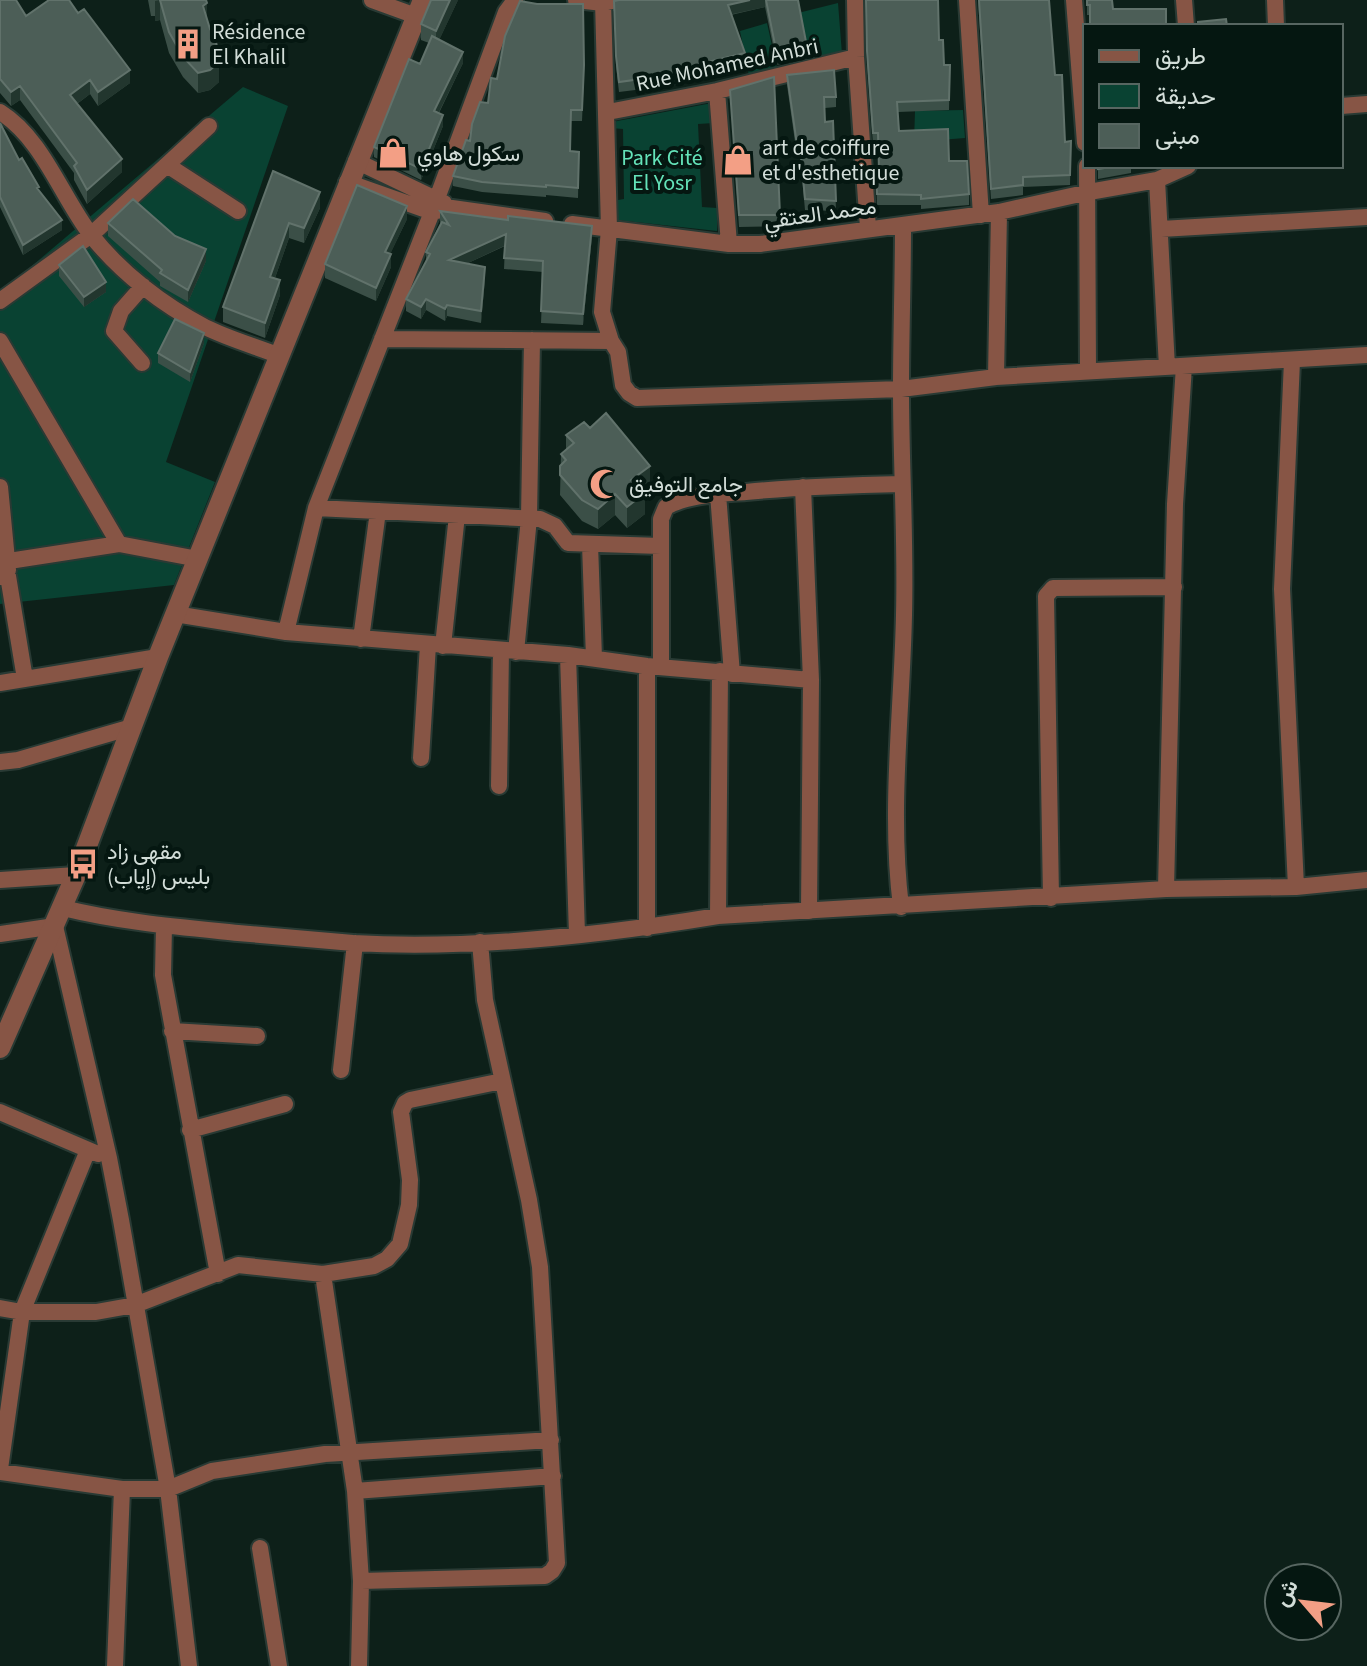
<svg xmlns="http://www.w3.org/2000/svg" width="1367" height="1666" font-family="'Source Sans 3',Vazirmatn,sans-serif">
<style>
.green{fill:#094232}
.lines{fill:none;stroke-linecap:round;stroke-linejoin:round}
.minor-casing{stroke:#293a34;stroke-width:20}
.tertiary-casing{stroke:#293a34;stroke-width:24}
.minor{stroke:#875545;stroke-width:16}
.tertiary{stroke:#875545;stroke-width:20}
.wall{fill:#3b4f47}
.shaded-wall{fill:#22362e}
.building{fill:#4c5e57;stroke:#61726b;stroke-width:2}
.labels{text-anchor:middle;stroke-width:8;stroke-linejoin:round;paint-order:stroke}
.poi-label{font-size:22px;fill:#d2ddd8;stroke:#051711;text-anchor:start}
.street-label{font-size:22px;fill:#d2ddd8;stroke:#051711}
.park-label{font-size:22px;fill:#64e3b9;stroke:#051711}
</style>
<rect width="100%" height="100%" fill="#0d2019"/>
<path class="green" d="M838 3 842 54 808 60 798 13Z
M767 23 777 68 749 76 740 31Z
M243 87 288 106 166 462 215 482 174 585 0 604V293Z
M712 103 714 123 698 124 702 207 717 208V231L617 220 612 201 624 199 623 129 610 128 612 122Z
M963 110 965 138 914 142 915 111Z"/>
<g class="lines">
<g class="minor-casing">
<path id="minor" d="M372 0 416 16
M576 0 603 3 617 0
M603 0 609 229 602 312 611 341 618 352 623 385 629 393 637 398 901 389 996 377 1367 355
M855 0 856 57 868 228
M967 0 981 215
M1074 0 1085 143
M1184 0 1186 26
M1275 0 1276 26
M717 91 729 244
M1341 106 1367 104
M0 112C43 139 61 196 91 235 121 273 163 305 205 327 229 339 255 346 280 356
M608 112 717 91 856 57
M356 161 444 203
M167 165 238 211
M1087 166 1088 370
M1157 180 1167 367
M347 182 432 212 452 208 545 221
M572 224 729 244H760L999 212 1089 192 1157 180 1188 166
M1161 229 1367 217
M0 301 91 235 209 126
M382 339 611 341
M0 341 119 544
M1292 361 1282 589 1296 887
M142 363 114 331 121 311 143 286
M996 377 999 212
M0 487 8 570
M803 487 811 680 809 911
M718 494 732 674
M316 508 540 519 555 526 568 543 661 546
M590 544 594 658
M9 561 119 544 198 559
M0 577 8 576 25 679
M175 614 286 632 568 655 647 666 811 680
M286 632 316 508 432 212 506 12 515 0
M361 639 378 511
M443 646 457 515
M516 652 529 518 532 340
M568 655 577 934
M661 667V519L666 507C689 494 721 494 746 492 798 487 850 485 902 484
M0 683 158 657
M421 758 428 645
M0 762 18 760 132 727
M499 786 501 650
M0 880 76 875
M1166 889 1175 504 1184 366
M1051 898 1046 596 1053 588 1174 587
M901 907C889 810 902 712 904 615 906 540 901 465 901 390 901 335 903 280 903 225
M63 908C120 922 179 927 238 933 276 936 315 940 353 943 469 950 603 935 718 916L1166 889 1296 887 1367 880
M718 916 720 671
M164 926 163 975 218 1274
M647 928V666
M0 934 55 926 109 1158 121 1220 168 1489 189 1666
M172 1031 257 1036
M341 1070 355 943
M0 1112 98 1154
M190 1130 285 1104
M323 1274 355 1491 361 1581 359 1666
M0 1308 22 1312H96L135 1305 238 1265 323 1274 374 1266 387 1259 400 1244 409 1205 410 1180 401 1112 405 1103 410 1100 502 1081
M0 1469 22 1312 88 1150
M0 1472 122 1489H168L212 1471 325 1454 551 1440
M355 1491 553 1476
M260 1548 279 1666
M361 1581 545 1576 552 1571 557 1563 540 1267 529 1200 485 1000 480 942
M115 1666 122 1489"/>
</g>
<g class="tertiary-casing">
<path id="tertiary" d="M0 1048 76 875 158 657 423 0"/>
</g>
<use href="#minor" class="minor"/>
<use href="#tertiary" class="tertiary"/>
</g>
<path class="wall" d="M0 0 26 16 78 13 130 83 98 106 90 94 77 104 122 172 87 204 74 180V173L20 100 11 106 0 93Z
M148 0H206L207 19 219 82 210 90 198 93 183 77 169 53 160 20 155 21V16H151Z
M458 0 439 40 463 63 439 113 443 126 421 180 374 157V147L420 64 429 43 421 40V24Z
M644 0H798L807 58 777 65 765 7 731 15 745 63 684 78V84L619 92 616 66 614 1Z
M866 0 939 40 944 65H950L949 110 898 112 899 131 949 161 969 194V205L921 209V205H877L876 170H879L878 144H873L867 62Z
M978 0H1049L1055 75 1065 142 1071 141 1070 185 1023 187V195L991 199Z
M1087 0H1112L1090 15H1087Z
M584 75 582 121H571L570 151 579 152 578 198 546 195V197L482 192 453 186V176L488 103 497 79Z
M787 75 836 97V107L825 108V122L833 121 836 211 805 210 800 156H797L787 85Z
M730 90 780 215V226L739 227Z
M0 123 19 160 39 191 62 230 23 255 0 207Z
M1098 166H1131V173L1098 179Z
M273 171 320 208 304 243 289 238 275 278 280 295 265 338 223 322V307Z
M440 211 592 237 583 325 541 323 543 272 504 269 505 246 466 264 485 279 481 323 447 316 445 321 426 310 421 319 406 311V299L426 262V252L440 224Z
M407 219 390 254 391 267 376 301 325 278V264Z
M108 223 206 261 188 302 160 286V282L108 236Z
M59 265 106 292 84 307 59 276Z
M204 343 190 382 158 363V353Z
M590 428 650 486 643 491 645 514 627 528 615 515 598 529 582 521 560 495 561 454 566 450V435Z"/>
<path class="shaded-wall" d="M160 0V20L155 21V1Z
M450 0H458L436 47V31Z
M750 0H765V7L728 15V5Z
M207 3V23L203 6Z
M807 47V58L777 65V55Z
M463 52V63L434 122V111Z
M745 53V63L684 78 683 68Z
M219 62V82L210 90 198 93V73Z
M130 70V83L98 106V92Z
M90 80V94L70 109V95Z
M20 86V100L11 106V92Z
M443 115V126L421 180V169Z
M122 159V172L87 204V190Z
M320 192V208L304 243V228Z
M407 206V219L385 265V252Z
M62 220V230L23 255V245Z
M289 223V238L270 292V277Z
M592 226V237L583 325V314Z
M506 234V245L449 272V260Z
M206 249V261L188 302V290Z
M391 254V267L376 301V288Z
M485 267V279L481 323V311Z
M280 280V295L265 338V323Z
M106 282V292L84 307V297Z
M426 299V310L421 319V307Z
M447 305V316L445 321V309Z
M204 333V343L190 382V372Z
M650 466V486L631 501V480Z
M645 493V514L627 528V507Z
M615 494V515L598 529V509Z"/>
<path class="building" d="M0 0H16L26 16 49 0H69L78 13 84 9 130 70 98 92 90 80 70 95 122 159 87 190 74 166 77 163 20 86 11 92 0 79Z
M160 0H206L207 3 203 6 210 29 214 27 219 62 210 70 198 73 183 57 169 32Z
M431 0H450L436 31 421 24Z
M619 0H750L728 5 745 53 683 68 684 73 619 82 616 56 614 1Z
M766 0H798L807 47 777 55Z
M866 0H938L939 40H943L944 65H950L949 100 897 102 899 131 948 129 949 161H967L969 194 921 199V195L877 194 876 170H879L878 133H873L867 51Z
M979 0H1049L1055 75H1062L1065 142 1071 141 1070 175 1023 177V185L991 189Z
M1087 0H1112L1113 9H1166V26H1090V5H1087Z
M520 1 537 4H583L584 65 582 110H571L570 151 579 152 578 188 546 185V187L482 182 453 176 466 140 470 141 472 124 480 102 488 103 491 78 497 79 505 36Z
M1226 19 1227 26H1198V22Z
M432 36 463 52 434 111 443 115 421 169 374 147 409 59 420 64Z
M834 70 836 97H824L825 122 833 121 836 201 805 199 800 145H797L787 75Z
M774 77 780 215H739L730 90Z
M0 123 19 160 22 158 39 187 37 188 62 220 23 245 0 197Z
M1098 166H1117L1098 169Z
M273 171 320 192 304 228 289 223 270 277 280 280 265 323 223 307Z
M357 185 407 206 385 252 391 254 376 288 325 264Z
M133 199 175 236 206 249 188 290 160 273 162 270 108 223Z
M440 211 508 220V216L592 226 583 314 541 311 543 261 504 258 506 234 449 260 485 267 481 311 447 305 445 309 426 299 421 307 406 299 430 254 426 252 442 222 449 225Z
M83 246 106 282 84 297 59 265Z
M175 319 204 333 190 372 158 353Z
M606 413 650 466 631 480 645 493 627 507 615 494 598 509 582 500 560 475V466L566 460 561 454 574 443 566 435 584 422 590 428Z"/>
<defs>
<g id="building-bare" transform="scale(2.4)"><path d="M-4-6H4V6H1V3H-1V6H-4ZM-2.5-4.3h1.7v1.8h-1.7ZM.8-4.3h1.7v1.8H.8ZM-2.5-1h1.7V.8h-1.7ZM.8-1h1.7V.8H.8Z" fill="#f39f85" stroke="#051711" stroke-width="2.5" paint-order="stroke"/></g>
<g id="shop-bare" transform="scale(2.4)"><path d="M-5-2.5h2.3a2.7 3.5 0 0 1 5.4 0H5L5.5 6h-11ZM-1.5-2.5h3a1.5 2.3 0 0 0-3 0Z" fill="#f39f85" stroke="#051711" stroke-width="2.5" paint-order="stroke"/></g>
<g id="mosque-bare" transform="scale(2.4)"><path d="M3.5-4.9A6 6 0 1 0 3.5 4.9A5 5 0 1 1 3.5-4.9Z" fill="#f39f85" stroke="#051711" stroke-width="2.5" paint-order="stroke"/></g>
<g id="bus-bare" transform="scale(2.4)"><path d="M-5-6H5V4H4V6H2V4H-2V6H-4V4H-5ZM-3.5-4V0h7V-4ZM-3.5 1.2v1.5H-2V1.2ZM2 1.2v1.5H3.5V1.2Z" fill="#f39f85" stroke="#051711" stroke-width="2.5" paint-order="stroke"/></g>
</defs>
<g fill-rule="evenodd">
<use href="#building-bare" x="188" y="44"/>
<use href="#shop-bare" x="393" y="153"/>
<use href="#shop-bare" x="738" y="160"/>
<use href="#mosque-bare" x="605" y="484"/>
<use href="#bus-bare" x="83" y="864"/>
</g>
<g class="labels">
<g class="poi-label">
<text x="212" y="39">Résidence<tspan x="212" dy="25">El Khalil</tspan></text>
<text x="762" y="155">art de coiffure<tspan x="762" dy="25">et d'esthetique</tspan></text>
<text x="417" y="161">سكول هاوي</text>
<text x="629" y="492">جامع التوفيق</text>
<text x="107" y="859">مقهى زاد<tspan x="107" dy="25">بليس (إياب)</tspan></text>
</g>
<g class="street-label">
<text transform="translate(727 64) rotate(-12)" y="8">Rue Mohamed Anbri</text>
<text transform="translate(820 213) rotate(-8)" y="8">محمد العتقي</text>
</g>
<g class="park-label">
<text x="662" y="165">Park Cité<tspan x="662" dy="25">El Yosr</tspan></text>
</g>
</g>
<rect x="1083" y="24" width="260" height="144" fill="#051711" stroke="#576661" stroke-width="2"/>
<rect x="1099" y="50" width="40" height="12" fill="#875545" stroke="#576661" stroke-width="2"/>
<text x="1155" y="64" font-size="24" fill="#d2ddd8">طريق</text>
<rect x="1099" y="84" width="40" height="24" fill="#094232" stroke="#576661" stroke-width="2"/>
<text x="1155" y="104" font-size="24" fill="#d2ddd8">حديقة</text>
<rect x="1099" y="124" width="40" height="24" fill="#4c5e57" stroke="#576661" stroke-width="2"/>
<text x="1155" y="144" font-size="24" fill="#d2ddd8">مبنى</text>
<g transform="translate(1303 1602) rotate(298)"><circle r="38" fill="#051711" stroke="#576661" stroke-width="2"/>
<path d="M0-6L14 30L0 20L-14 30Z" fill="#f39f85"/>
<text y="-12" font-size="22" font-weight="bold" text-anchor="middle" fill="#d2ddd8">ش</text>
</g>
</svg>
